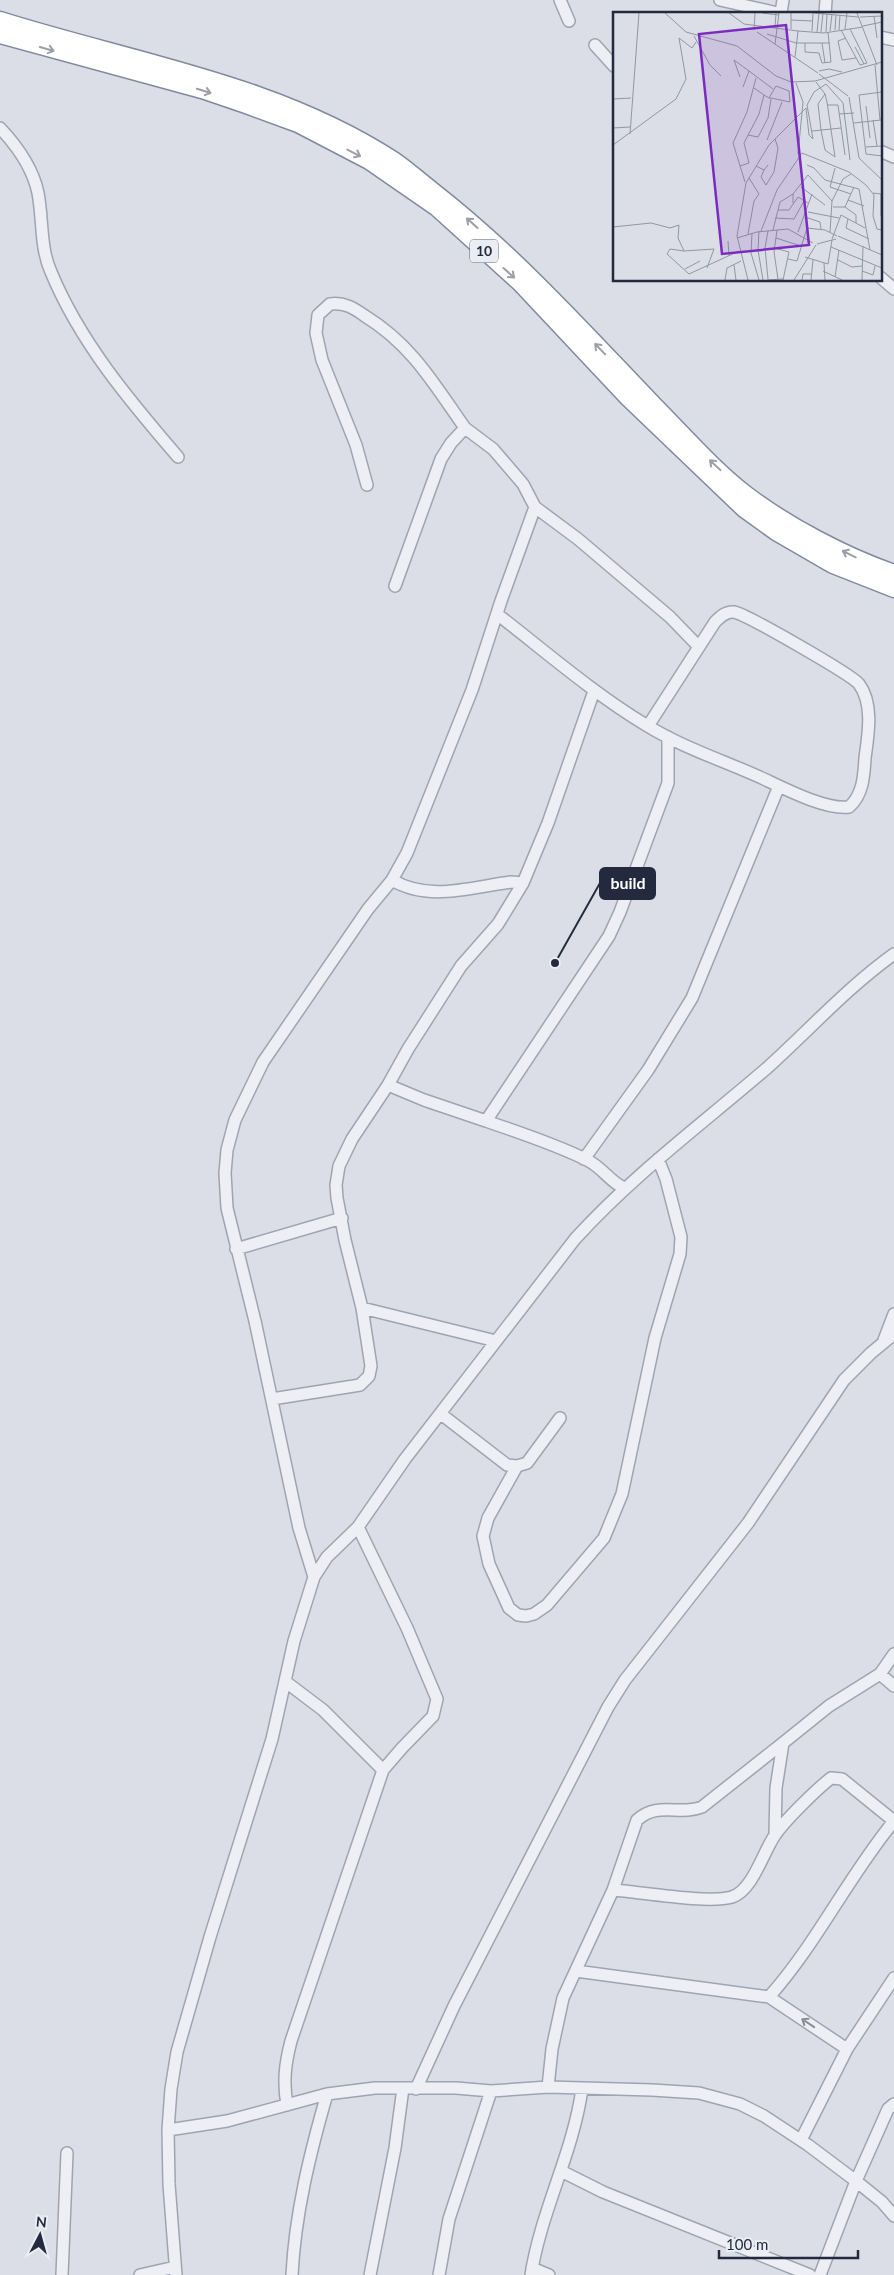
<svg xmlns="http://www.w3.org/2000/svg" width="894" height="2275" font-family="Lato,sans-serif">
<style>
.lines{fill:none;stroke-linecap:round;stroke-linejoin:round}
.minor-casing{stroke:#a0a4b0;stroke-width:14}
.highway-casing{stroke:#81899e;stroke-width:19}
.minor{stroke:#edeff5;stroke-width:11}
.highway{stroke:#fff;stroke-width:16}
.oneway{stroke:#9c9fa8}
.oneway2{stroke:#888c99}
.labels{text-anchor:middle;stroke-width:4;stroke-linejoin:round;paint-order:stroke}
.shield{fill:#eaedf4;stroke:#5f6474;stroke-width:1}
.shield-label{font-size:14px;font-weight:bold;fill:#242a3d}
.inset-road{fill:none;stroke:#9296a2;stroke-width:1}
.view{fill:#7b2cbf;fill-opacity:0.15;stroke:#7b2cbf;stroke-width:2.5}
.inset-edge{fill:none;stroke:#242a3d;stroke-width:2.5}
.leader{fill:none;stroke:#242a3d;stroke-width:2}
.callout-dot{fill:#242a3d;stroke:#eaedf4;stroke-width:2}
.callout{fill:#242a3d;stroke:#242a3d;stroke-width:2}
.callout-label{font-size:16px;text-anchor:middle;font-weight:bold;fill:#fff}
</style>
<rect width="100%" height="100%" fill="#dbdee6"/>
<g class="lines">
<g class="minor-casing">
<path id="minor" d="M560 0 569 21
M720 0 782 14
M781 13 783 0
M825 14 826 0
M880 37 894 40
M595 45 614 66
M0 128C17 146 33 169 38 193 43 219 40 248 51 272 80 342 129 400 178 457
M880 151 894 157
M880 277 894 289
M367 485 356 445 322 360 316 333 318 315 330 304C344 302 354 308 365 316 412 345 434 384 465 428
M395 586 441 459 451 443 465 428 493 449 523 484 535 507 578 539 670 617 699 647
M497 614C546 652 593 693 646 725 683 748 725 761 764 779 785 789 826 810 849 807 863 795 864 776 865 758 868 736 874 704 859 684 852 675 746 614 734 612 726 611 720 617 715 622L648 726
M392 880C429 902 471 887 511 882L523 883
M388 1085 424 1100 486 1121 609 936 620 912 668 783V737
M486 1121C520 1133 555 1144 587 1160 602 1167 610 1182 624 1188
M584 1159 648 1070 692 998 779 786
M236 1249 342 1218
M362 1308 496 1341
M884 1340 894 1314
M272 1399 360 1385 369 1376 371 1366 362 1308 345 1240 337 1198 336 1185 339 1166 352 1139 388 1085 408 1049 461 966 498 924 523 883 548 823 594 691
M441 1414 507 1465 517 1466 527 1463 560 1418
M517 1466 488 1518 483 1536 489 1564 509 1608 518 1615 526 1616 534 1614 547 1605 604 1538 622 1494 655 1338 680 1254 681 1237 666 1179 658 1159
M314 1577 299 1528 255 1321 227 1208 225 1173 227 1150 235 1120 263 1062 368 909 392 880 407 853 472 690 501 601 535 507
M880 1674 894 1686
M286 1682 323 1710 383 1770
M775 1835 776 1788 783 1743 829 1706 880 1674 894 1654
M613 1890 637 1820C658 1801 679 1816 702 1807L783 1743
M576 1971 769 1997C817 1943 848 1877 894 1821
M769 1997 847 2049
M548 2087 552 2049 563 1998 613 1890C641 1892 708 1904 732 1897 753 1890 763 1852 775 1835 785 1820 817 1789 831 1778L842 1779 894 1821
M416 2089 454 2006 608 1707 625 1680 748 1523 844 1380 871 1353 894 1334
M287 2105C283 2082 285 2064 291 2041L383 1770 402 1748 433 1716 437 1699 407 1628 358 1527
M168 2130 227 2121 327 2094 375 2088H456L491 2091 548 2087 652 2090 699 2093 740 2104 764 2116 808 2145 856 2181 882 2202 894 2216
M801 2140 847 2049 894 1978
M561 2171 603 2192 810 2275
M532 2268 549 2275
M62 2275 67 2153
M140 2275 175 2267
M176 2275 169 2184 168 2130 171 2089 177 2052 210 1937 272 1739 294 1641 314 1577 327 1557 358 1527 405 1459 575 1239C633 1175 702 1124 767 1068 809 1030 848 987 894 954
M292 2275C295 2214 310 2153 327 2094
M370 2275 395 2148 403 2088
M439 2275 449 2219 491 2091
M531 2275C541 2211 573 2153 582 2089
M820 2275 856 2181 888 2109 894 2104"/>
</g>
<g class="highway-casing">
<path id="highway" d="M0 20C133 62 276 83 395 161 408 170 420 181 433 191 514 254 583 331 654 405 682 433 715 471 747 495 788 526 845 556 894 573
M0 35 202 90 246 105 298 124 369 161 437 208 520 283 628 398 744 509 776 532 833 565 894 589"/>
</g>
<use href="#minor" class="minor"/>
<use href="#highway" class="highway"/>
</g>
<defs><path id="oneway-shaft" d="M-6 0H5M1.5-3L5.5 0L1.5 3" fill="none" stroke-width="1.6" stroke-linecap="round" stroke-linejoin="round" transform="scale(1.25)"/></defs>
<g class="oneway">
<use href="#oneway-shaft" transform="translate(47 49) rotate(16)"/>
<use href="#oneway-shaft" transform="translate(204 91) rotate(17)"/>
<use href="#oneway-shaft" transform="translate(354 153) rotate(27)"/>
<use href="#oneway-shaft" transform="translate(472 223) rotate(-138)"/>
<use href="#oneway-shaft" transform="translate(509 273) rotate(42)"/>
<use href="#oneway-shaft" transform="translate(600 349) rotate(-134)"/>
<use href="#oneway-shaft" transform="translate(715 465) rotate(-137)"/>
<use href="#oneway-shaft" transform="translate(849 554) rotate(-154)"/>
</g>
<use class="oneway2" href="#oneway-shaft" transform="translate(808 2023) rotate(-146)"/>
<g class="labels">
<rect class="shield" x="470" y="239.5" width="28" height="23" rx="4"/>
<g class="shield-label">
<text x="484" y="256">10</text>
</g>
</g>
<g transform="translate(613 12)">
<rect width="269" height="269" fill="#dbdee6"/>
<path class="inset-road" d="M52 1 73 20 124 34 163 64 178 70 202 69 269 50V55M116 1 131 12 185 19 211 21 250 15M149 1 166 3M201 1 245 5M244 1 264 53M261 4 264 26M247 5 269 4M178 8 199 9M250 14 269 10M162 16 163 1M178 17V1M232 17 234 1M141 18 142 1M222 18 223 3M226 18 227 3M228 18 247 53 254 51 237 17M199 19 200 1M217 19 219 2M144 20 205 61M204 20 206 1M208 20 210 1M213 20 214 2M154 22 183 31H217M81 24 97 53 108 64M233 26 225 29 229 48 243 46M192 31V40L206 41 209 51 218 50 215 20M209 31 212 51M162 32 166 1M242 35 251 52M182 45 185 19M262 53 267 108M206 59 216 57 229 60M206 62 235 84M127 65 121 48 136 59M203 70 212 82 214 90 222 145 212 138 208 118 205 92 212 82M183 71 190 90 185 142M130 75 136 59 160 77M141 76 151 83 156 86H158L177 90 176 79 163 74 156 86M269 80 246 83 253 142 269 144M236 85 246 146 269 168M0 87 18 86M215 93H225L232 143M253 94 257 126M193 96 196 123 200 127M226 102 241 101M260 108 264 134M241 111 268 108M0 116 17 115M199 119 228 116M17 122 26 1M135 123 145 125 155 106 158 87M200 127 194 93 201 80 213 72 230 91 237 148M154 128 169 90M0 133 63 87 73 67 66 26 79 36 83 30M253 135 269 134M194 153 201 156 212 168 246 177 257 238M127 154 136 151 131 131 146 102 151 83M143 154 151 158 155 153M222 156 217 175 238 182M151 158 148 165 153 173 161 160 165 136 162 127M132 170 120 131 134 100 143 66M188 175 212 193M260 181 268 182V204M235 188 251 194M219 189 230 167 238 162M180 191V182L195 163 219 189 217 220M220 195H232L243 203V211M232 195 241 175M165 198 167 190 180 182M195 200 226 206M192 205 207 210 208 217M162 206 181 207 191 189M235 207 233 216 256 227M0 215 38 211 57 216 66 213 65 226 71 239 101 237 94 256M160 218 165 198H176L185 185 195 191M164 218 161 240 165 267M146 219 145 238 150 268M148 219 164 178 189 141 236 160 253 173 261 183 260 204 264 217 269 218M185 220 199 182M139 221 138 241 146 268M135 222 141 189 146 182 136 166M225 224 269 243M124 226 144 220 175 217 200 231M163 226 188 234M219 227 228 203 252 216M115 229 116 244M204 232 223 227M218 235 269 256M161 236 176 240 170 268M71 239 57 237 54 242 76 262 126 239M192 245 215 252 219 228M175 247 184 249 194 216 212 218 224 224M225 248 239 255 249 254M211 251 212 268M121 253 123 268M72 257 87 249M210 259 229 268M249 259 260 263 262 254M222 265 226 238M155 267 152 236 155 219M112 268 114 256 128 249M135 268 124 224 133 171 156 133 193 96M154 268 170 267M181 268 203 233M189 268 190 262H199M198 268 200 248M249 268 250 234"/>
<path class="view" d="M173 13 196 233 109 242 86 22Z"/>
<rect width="269" height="269" class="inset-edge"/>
</g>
<path class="leader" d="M555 963L600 883"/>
<circle class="callout-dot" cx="555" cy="963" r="5"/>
<rect class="callout" x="600" y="868" width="55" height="31" rx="5"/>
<g class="callout-label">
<text x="628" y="889">build</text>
</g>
<g transform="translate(40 2235) rotate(6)" stroke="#eaedf4" stroke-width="4" paint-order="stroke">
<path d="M0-4L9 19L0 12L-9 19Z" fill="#242a3d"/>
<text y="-8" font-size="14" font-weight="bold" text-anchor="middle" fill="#242a3d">N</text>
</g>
<path d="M719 2250v8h139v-8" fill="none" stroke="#242a3d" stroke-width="2.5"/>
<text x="726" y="2250" font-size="15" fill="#242a3d" stroke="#eaedf4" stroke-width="4" paint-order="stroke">100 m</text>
</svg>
